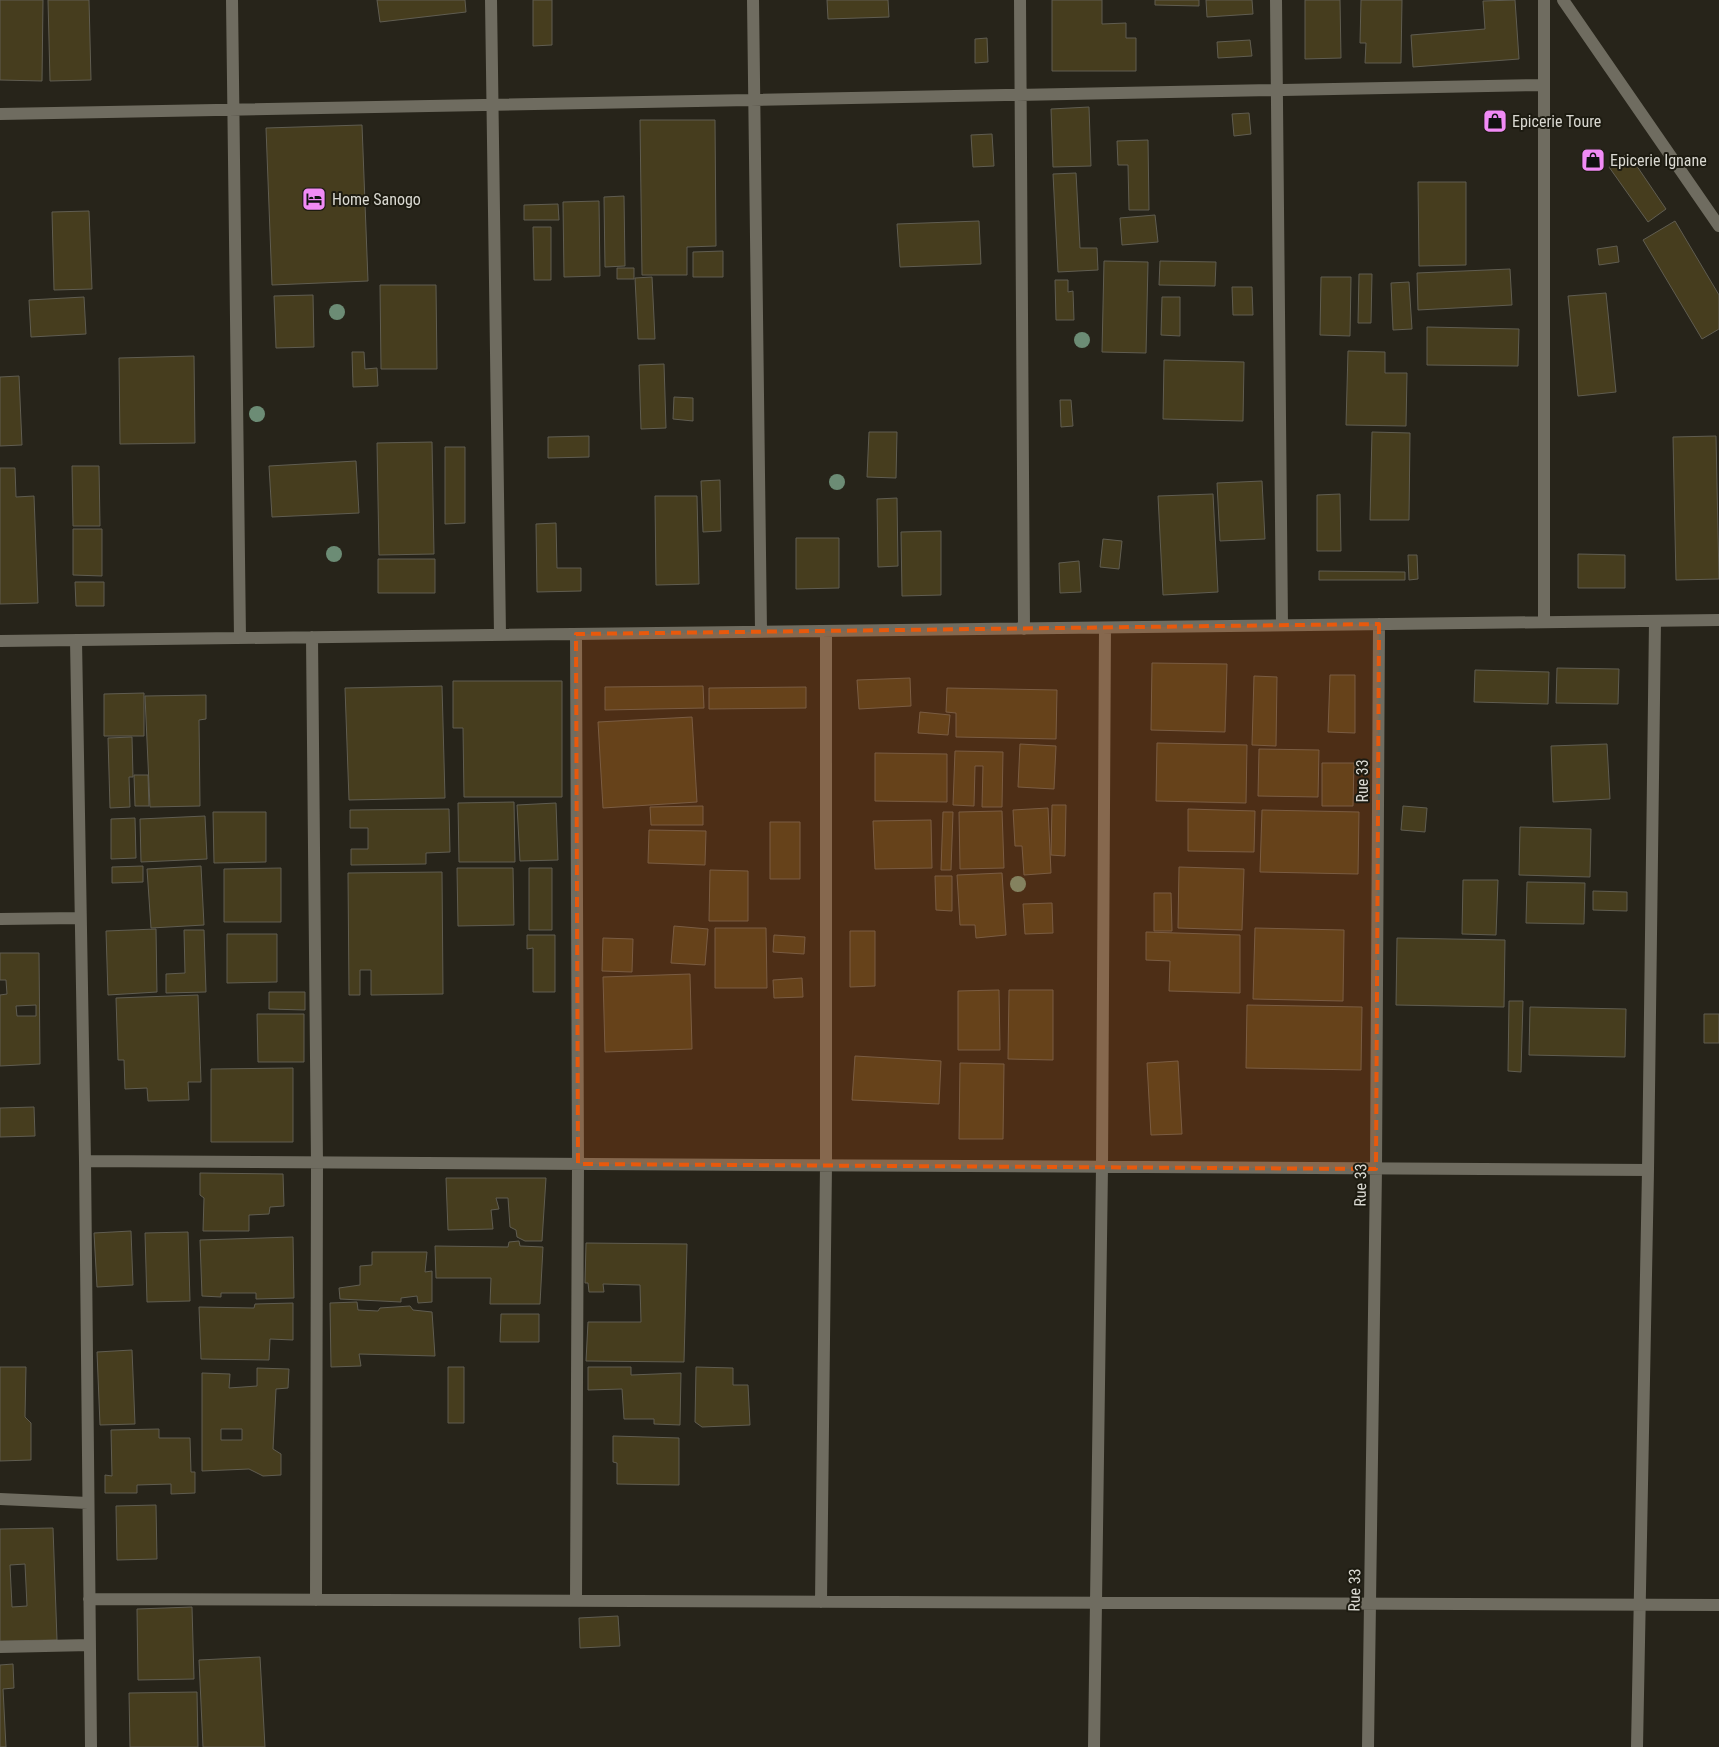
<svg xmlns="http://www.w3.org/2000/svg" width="1719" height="1747" font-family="'Roboto Condensed',sans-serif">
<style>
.building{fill:#463d1e;stroke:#605d51;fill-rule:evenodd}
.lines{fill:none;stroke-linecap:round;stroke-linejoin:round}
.minor{stroke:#6f6c60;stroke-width:12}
.tertiary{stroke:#6f6c60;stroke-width:12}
.tree{fill:#6c8c75}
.marked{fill:#e8590c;fill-opacity:0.2;stroke:#e8590c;stroke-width:4;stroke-dasharray:10 6;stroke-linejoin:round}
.labels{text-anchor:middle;stroke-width:4;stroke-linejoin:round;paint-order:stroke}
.poi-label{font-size:16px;fill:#dad9d2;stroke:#1d1b11;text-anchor:start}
.street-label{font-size:16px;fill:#dad9d2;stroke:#1d1b11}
</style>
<rect width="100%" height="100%" fill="#27241a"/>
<path class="building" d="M0 0H43L42 81 0 80Z
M48 0H89L91 80 50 81Z
M377 0H465L466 12 380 22Z
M533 0H552V45L533 46Z
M827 0H888L889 17 828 19Z
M1052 0H1102V24L1126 23V38H1136V71H1052Z
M1155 0H1199V6L1155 5Z
M1206 0H1252L1253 14 1207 17Z
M1305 0H1340L1341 58 1305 59Z
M1361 0H1402L1401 63H1365L1366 43H1360Z
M1515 0 1519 59 1413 67 1411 35 1485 29 1483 1Z
M987 38 988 62 975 63V39Z
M1250 40 1252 56 1218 58 1217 42Z
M1089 107 1091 166 1053 167 1051 109Z
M1249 113 1251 134 1234 136 1232 114Z
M640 120H715L716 246 687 247V275H642Z
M362 125 368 281 272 285 266 128Z
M992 134 994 166 973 167 971 135Z
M1148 140 1149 210H1129L1128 165H1118L1117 141Z
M1628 153 1666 209 1648 222 1609 167Z
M1076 173 1080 248H1097L1098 270 1058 272 1053 174Z
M1418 182H1466V265L1419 266Z
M624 196 625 266 605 267 604 197Z
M599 201 600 276 564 277 563 202Z
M558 204 559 220H524V205Z
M89 211 92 289 54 290 52 212Z
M1155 215 1158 242 1122 245 1120 218Z
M979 221 981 264 900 267 897 224Z
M1675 221 1719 295V329L1702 339 1643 240Z
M533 227H551V280H534Z
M1617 246 1619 262 1599 265 1597 249Z
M723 251V277H693V252Z
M1104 261 1148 262 1146 353 1102 352Z
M1160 261 1216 262 1215 286 1159 285Z
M617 268H634V279H617Z
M1510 269 1512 305 1418 310 1417 273Z
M1359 274H1372L1371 323H1358Z
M652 277 655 339H638L635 278Z
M1321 277H1351L1350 336 1320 335Z
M1055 280H1068V292L1073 291 1074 320H1056Z
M1409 282 1412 329 1393 330 1391 283Z
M380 285H436L437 369H381Z
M1232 287H1252L1253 315H1233Z
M1606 293 1616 392 1578 396 1568 296Z
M313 295 314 347 276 348 274 296Z
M84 297 86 334 31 337 29 300Z
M1162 297H1180V336L1161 335Z
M1427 327 1519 329 1518 366 1427 365Z
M1348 351 1385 352V373H1407L1406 426 1346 425Z
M352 352H364L365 369 377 368 378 386 353 387Z
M194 356 195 443 120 444 119 358Z
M1164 360 1244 362 1243 421 1163 419Z
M664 364 666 428 641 429 639 365Z
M19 376 22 445 0 446V377Z
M674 397 693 398V421L673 419Z
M1060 400H1071L1073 426 1061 427Z
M869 432H897L896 478 867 477Z
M1372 432 1410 433 1409 520H1370Z
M589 436V457L548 458V437Z
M1716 436 1719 579 1676 580 1673 437Z
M432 442 434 554 379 555 377 443Z
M445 447H465V523L445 524Z
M356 461 359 513 272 517 269 466Z
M72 466H99L100 526H73Z
M0 468H15L16 497 34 496 38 603 0 604Z
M720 480 721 531 703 532 701 481Z
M1262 481 1265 539 1220 541 1217 483Z
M1213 494 1218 592 1163 595 1158 496Z
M1340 494 1341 551H1317V495Z
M655 496H697L699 584 656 585Z
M897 498 898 566 878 567 877 499Z
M556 523 557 568H581V591L537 592 536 524Z
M73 529H102V576L73 575Z
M941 531V595L902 596 901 532Z
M796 538H839V588L796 589Z
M1103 539 1122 541 1119 569 1100 567Z
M1578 554 1625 555V588H1578Z
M1408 555H1417L1418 579 1409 580Z
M378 559H435V593H378Z
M1079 561 1081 592 1060 593 1059 563Z
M1319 571 1405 572V580H1319Z
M75 582H104V606H76Z
M1152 663 1227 664 1225 732 1151 730Z
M1557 668 1619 669 1618 704 1556 703Z
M1475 670 1549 672 1548 704 1474 702Z
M1330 675H1355V733L1328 732Z
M1254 676 1277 677 1276 746 1252 745Z
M910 678 911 706 859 709 857 680Z
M453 681H562V797H464L463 728H453Z
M442 686 445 798 349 800 345 688Z
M703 686 704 708 605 710V687Z
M806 687V708L709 709V688Z
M947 688 1057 690 1056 739 956 737V713L946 712Z
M144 693V736H104V694Z
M206 695V719L199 720 200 806 150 807 145 696Z
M920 712 950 715 948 735 918 733Z
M692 717 697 802 603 808 598 722Z
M132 737 133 777H129L130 807 110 808 108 738Z
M1157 743 1247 745 1246 803 1156 801Z
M1020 744 1056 746 1054 789 1018 787Z
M1607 744 1610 799 1553 802 1551 746Z
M1259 749 1319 750 1318 797 1258 796Z
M955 751 1003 752 1002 807H982L983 766H975L974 806 953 805Z
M875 753 947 754V802L875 801Z
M1322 763H1354L1353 806H1322Z
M134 775H148L149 806H135Z
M514 802 515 862H459L458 803Z
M556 803 558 860 520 861 517 805Z
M1052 805H1066L1065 856 1051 855Z
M703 806V825H651L650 807Z
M1403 806 1427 808 1425 832 1401 830Z
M1048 808 1051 873 1024 875 1022 846H1015L1013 810Z
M449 809 450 852 426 853V864L351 865V849H368V828H350V810Z
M1188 809 1255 811 1254 852 1188 851Z
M1262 810 1359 812 1358 874 1260 872Z
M1002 811 1004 868 960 869 959 812Z
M213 812H266V862L214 863Z
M943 812H953L951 870H941Z
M205 816 207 859 141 862 140 819Z
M135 818 136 858 111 859V819Z
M931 820 932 868 875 869 873 821Z
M770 822H800V879H770Z
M1520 827 1591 829 1590 877 1519 875Z
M649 830 706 831 705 865 648 863Z
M143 866V882L112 883V867Z
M201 866 204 925 151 928 147 869Z
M1179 867 1244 869 1242 930 1178 928Z
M281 868V922H224V869Z
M457 868H513L514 925 458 926Z
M529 868H552V930H529Z
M710 870 748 871V921H709Z
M442 872 443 994 371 995V970H360V995H349L348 873Z
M1002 873 1006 935 976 938 975 925H960L957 875Z
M935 876H952V911L936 910Z
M1463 880H1498L1496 935 1462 934Z
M1527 882 1585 883 1584 924 1526 923Z
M1593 891 1627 892V911L1593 910Z
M1154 893H1171L1172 931H1154Z
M1052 903 1053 933 1025 934 1023 904Z
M674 926 708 929 705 965 671 963Z
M715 928H766L767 988H715Z
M1255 928 1344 930 1343 1001 1253 999Z
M156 929 157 992 108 995 106 931Z
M184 930H204L206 992 166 993V974L185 973Z
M850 931H875V986L850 987Z
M1146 932 1240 935V993L1169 991 1170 961 1146 960Z
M227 934H277V982L227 983Z
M527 935H555V992H533V948L527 949Z
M774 935 805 937 804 954 773 952Z
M603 938 633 939 632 972 602 971Z
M1397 938 1505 940 1504 1007 1396 1005Z
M0 953H39L40 1064 0 1066V995L7 994 6 980H0ZM36 1005V1016H17L16 1006Z
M690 974 692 1049 605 1052 603 977Z
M802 978 803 997 774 998 773 980Z
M999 990 1000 1050H958V991Z
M1009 990H1053V1060L1008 1059Z
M269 992H305V1010L269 1009Z
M198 995 201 1082H188L189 1100 148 1101 147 1088 125 1089 124 1060H118L116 998Z
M1509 1001H1523L1521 1072 1508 1071Z
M1247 1005 1362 1007 1361 1070 1246 1068Z
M1530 1007 1626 1009 1625 1057 1529 1055Z
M257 1014H304V1062H258Z
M1704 1014H1719V1043H1704Z
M855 1056 941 1061 939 1104 852 1100Z
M1178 1061 1182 1134 1151 1135 1147 1063Z
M960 1063 1004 1064 1003 1139H959Z
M293 1068V1142H211V1069Z
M34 1107 35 1136 0 1137V1108Z
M200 1173 283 1174 284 1206 270 1207 269 1214 249 1215V1231H203L204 1198 200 1195Z
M446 1178H546L542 1241H525L517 1237 516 1230 510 1227 508 1198H496L499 1209 491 1210 493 1229 448 1230Z
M131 1231 133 1285 97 1287 94 1233Z
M188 1232 190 1301 147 1302 145 1233Z
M293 1237 294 1298 256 1299V1293H221V1297L202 1296 200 1240Z
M519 1241 520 1246 543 1247 540 1304H490L491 1278H436L435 1246 508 1247 509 1242Z
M586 1243 687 1244 684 1362 586 1361 588 1322H641L640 1285 603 1284 604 1292H589L588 1283H585Z
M372 1252H427L425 1272 432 1271V1302L418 1303 417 1296 401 1298V1302L340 1299 339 1288 360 1285V1266L372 1265Z
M357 1302 358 1310 378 1311 380 1308 410 1306 413 1310 432 1312 435 1356 359 1354 361 1366 331 1367 330 1303Z
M293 1303V1340L270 1339 269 1360 201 1359 199 1307 254 1308 255 1304Z
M501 1314H539V1342H500Z
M132 1350 135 1424 100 1425 97 1352Z
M0 1367H26L25 1417 31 1423V1460L0 1461Z
M448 1367H464V1423H448Z
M588 1367H631V1375L681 1373 680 1425 654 1424V1419H624L622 1389 588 1390Z
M696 1367 733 1368V1385H748L750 1425 702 1427 695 1422Z
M257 1368 289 1369 288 1388 276 1389 273 1449 281 1454V1475L263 1476 249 1469 202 1471V1373L230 1374 229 1388 257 1386ZM221 1429H242V1440H221Z
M159 1429V1438H190L191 1472H195V1493L171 1494V1484L137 1485V1493H105V1475L112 1476 111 1430Z
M613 1436 679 1438V1485L617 1484V1463L613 1462Z
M156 1505 157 1559 117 1560 116 1506Z
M53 1528 57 1640 0 1641V1529ZM25 1564 27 1606 12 1607 10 1565Z
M192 1607 194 1679 138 1680 137 1609Z
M618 1616 620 1646 580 1648 579 1618Z
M260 1657 265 1747H203L199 1660Z
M13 1664 14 1688 3 1689 6 1747H0V1665Z
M197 1692 198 1747H130L129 1693Z"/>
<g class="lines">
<path class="minor" d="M232 0 240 638
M491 0 500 635
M753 0 761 631
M1020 0 1024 629
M1276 0 1282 625
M1544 0V622
M0 114 1543 85
M312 637 317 1163 316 1600
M76 640 85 1161 91 1747
M0 641 1719 620
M0 919 80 918
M85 1161 1648 1170
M0 1499 88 1503
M89 1599 1719 1605
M576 1601 578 1164 576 634
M821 1602 826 1165V631
M0 1647 90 1645
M1094 1747 1102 1167 1105 628
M1368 1747 1376 1169 1379 624
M1637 1747 1648 1170 1655 621"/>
<path class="tertiary" d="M1563 0 1719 226"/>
</g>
<g class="tree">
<circle cx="337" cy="312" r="8"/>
<circle cx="1082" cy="340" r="8"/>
<circle cx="257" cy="414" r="8"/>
<circle cx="837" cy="482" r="8"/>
<circle cx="334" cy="554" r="8"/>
<circle cx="1018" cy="884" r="8"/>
</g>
<path class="marked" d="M1379 624 1376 1169 578 1164 576 634Z"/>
<defs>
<g id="shop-square" transform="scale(1.25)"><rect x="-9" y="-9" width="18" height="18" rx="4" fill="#f18bf5" stroke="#1d1b11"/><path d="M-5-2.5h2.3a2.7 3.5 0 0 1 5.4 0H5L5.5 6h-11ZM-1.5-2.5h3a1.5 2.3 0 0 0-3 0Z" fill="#111"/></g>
<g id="hotel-square" transform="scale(1.25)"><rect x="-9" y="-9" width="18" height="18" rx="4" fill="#f18bf5" stroke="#1d1b11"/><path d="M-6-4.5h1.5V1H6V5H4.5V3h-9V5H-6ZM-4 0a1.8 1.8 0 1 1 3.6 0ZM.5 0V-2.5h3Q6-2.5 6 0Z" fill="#111"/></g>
</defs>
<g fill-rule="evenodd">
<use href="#shop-square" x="1495" y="121"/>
<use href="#shop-square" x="1593" y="160"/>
<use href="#hotel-square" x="314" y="199"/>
</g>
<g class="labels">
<g class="poi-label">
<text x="1512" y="127">Epicerie Toure</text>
<text x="1610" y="166">Epicerie Ignane</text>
<text x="332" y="205">Home Sanogo</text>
</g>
<g class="street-label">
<text transform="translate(1362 781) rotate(-90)" y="6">Rue 33</text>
<text transform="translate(1360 1185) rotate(-89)" y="6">Rue 33</text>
<text transform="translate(1354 1590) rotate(-89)" y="6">Rue 33</text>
</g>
</g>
</svg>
